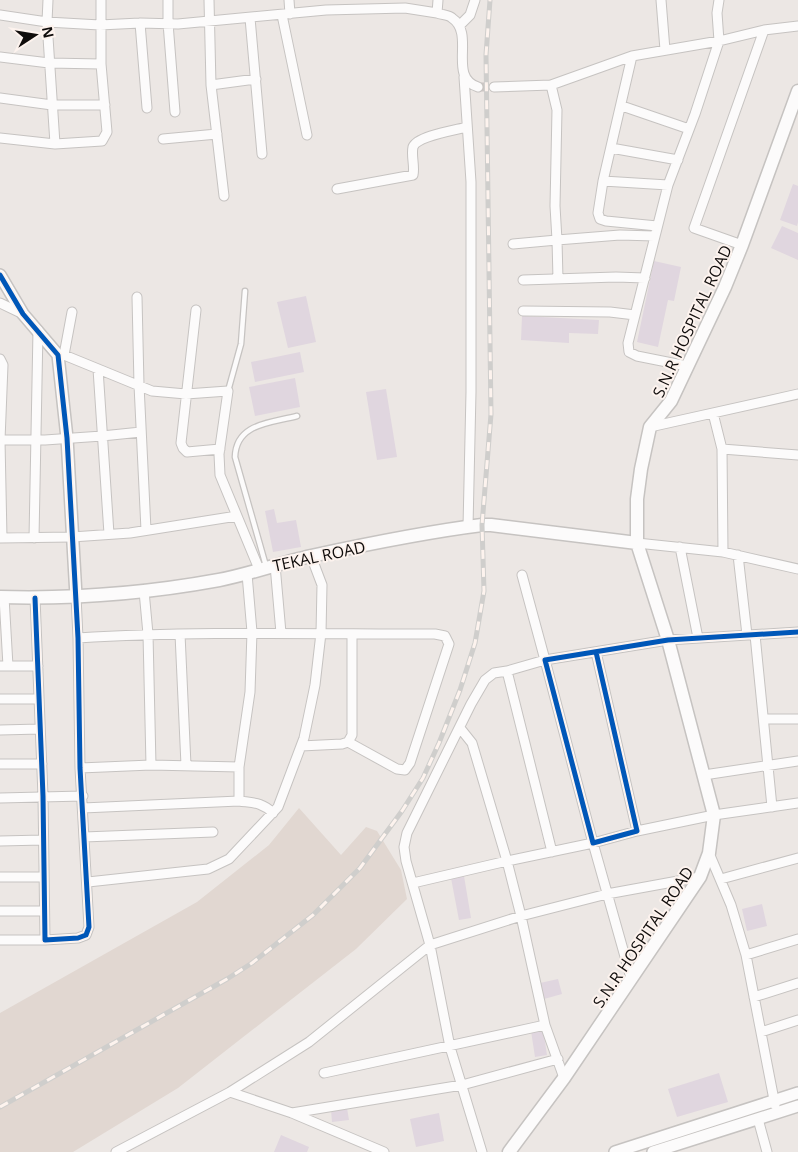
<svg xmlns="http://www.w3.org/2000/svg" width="798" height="1152" font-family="'Open Sans',sans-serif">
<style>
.built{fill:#e1d7d1}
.building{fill:#e0d6df}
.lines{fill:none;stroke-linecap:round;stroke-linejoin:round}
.minor-tunnel{stroke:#cbc6c3;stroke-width:9;stroke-dasharray:9 4.5;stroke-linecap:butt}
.service-casing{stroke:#c6c3c1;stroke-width:7}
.minor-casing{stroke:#c6c3c1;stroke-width:11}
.tertiary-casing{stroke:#c6c3c1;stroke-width:14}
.secondary-casing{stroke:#c6c3c1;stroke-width:15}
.service{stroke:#fcfbfb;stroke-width:4.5}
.minor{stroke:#fcfbfb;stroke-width:9}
.tertiary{stroke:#fcfbfb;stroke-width:11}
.secondary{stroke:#fcfbfb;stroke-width:12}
.rail-casing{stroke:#cfcecc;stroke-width:5}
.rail{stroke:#fdf3ee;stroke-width:3;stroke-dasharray:9;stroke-linecap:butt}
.cycleway-casing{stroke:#fdf3ee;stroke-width:8}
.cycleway{stroke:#0057b8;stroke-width:5}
.labels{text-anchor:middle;stroke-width:4;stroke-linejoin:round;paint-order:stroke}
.street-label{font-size:16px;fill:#0f0c0b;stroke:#fdf3ee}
</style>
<rect width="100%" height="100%" fill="#ece7e4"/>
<path class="built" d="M299 808 341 855 366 827 377 831 401 870 407 899 356 949 178 1088 73 1152H0V1013L197 902 269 845Z"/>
<path class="building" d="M793 184 798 186V222L797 226 780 220Z
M782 226 798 233V260L771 248Z
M654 261 681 267 674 301 668 300 658 347 637 342Z
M306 296 316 342 288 348 277 302Z
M522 316 599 320 598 334 569 333V343L521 340Z
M300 352 304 372 255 382 251 362Z
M295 378 300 407 255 416 249 387Z
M386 389 397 457 377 460 366 392Z
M274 509 277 523 296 520 301 547 273 552 265 511Z
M464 876 471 918 459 920 451 878Z
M762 904 767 926 747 931 742 909Z
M558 979 562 994 544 999 540 983Z
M543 1029 547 1055 535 1057 531 1031Z
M719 1073 728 1102 677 1117 668 1089Z
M347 1108 349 1120 332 1122 331 1110Z
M439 1113 444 1141 416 1147 410 1119Z
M281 1135 309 1147 307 1152H274Z"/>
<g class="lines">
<path class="minor-tunnel" d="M478 87H494"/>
<g class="service-casing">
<path id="service" d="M228 391 241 344 245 291
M266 566 235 457C236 423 271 423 297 416"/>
</g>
<g class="minor-casing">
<path id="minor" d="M168 0V23L175 112
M209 0 211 85 224 196
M289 0 290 14
M661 0 665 50
M437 13C442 15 449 15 452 18 476 34 447 77 478 87
M0 15 47 22 100 25 140 23 178 24 326 10 405 8 437 13 438 0
M282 15 307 135
M250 18 262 154
M140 23 147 108
M459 26 470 15 475 0
M632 56 603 181 598 213 600 219 606 221 657 226
M0 57 49 63 101 64
M464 77 471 182V392L468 527
M211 85 256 79
M551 85 557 110 555 206 557 240 620 235 654 236
M494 87 551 85 632 56 719 41 764 30 798 26
M0 98 52 105H105
M622 106 689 129
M0 138 55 144 47 22 48 0
M163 139 217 134
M55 144 102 141 107 132 101 64V0
M611 148 678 160
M603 181 668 185
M337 189 413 175C415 166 411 156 413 147 417 136 456 130 467 127
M513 244 557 240 558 279
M742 245 694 228 764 30
M523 280 616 277 645 278
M137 297 139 385 146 530
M0 303 23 314
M196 310 181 443 183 448 187 452 220 449
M523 311 610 312 635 315
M58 355H64L152 391 186 394 228 391 219 454 220 475 259 569
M64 355 72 312
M0 359 3 365 0 440
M687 366 637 356 629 352 628 343 668 185 695 114 719 41 717 13 719 0
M98 369 109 534
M713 413 722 449 723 552
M650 427 798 394
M0 440H45L102 436 141 432
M0 440 2 538
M722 449 798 455
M0 538 72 537 130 533 237 516
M34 538 38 330
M637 543 723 552 798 569
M680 547 698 638
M738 555 747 635
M275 565 281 633
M522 575 545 660 507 671 552 852
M144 591 148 634 151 765
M4 597 8 666
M35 598 43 796 45 940 78 938 86 935 89 927 80 768 78 638 76 596
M180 634 186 765
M755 635 772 807
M78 638C197 631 316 634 435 634L445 636 449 644 410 763 405 770 397 769 348 742
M596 652 637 831 593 843 545 660 668 640 798 632
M0 666H38
M0 699H39
M764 719H798
M460 728 472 743 507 861 593 843 631 978
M0 730 40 729
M301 746 342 744 348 742 352 735V634
M0 764H42
M80 768 151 765 239 767 250 692 252 632 247 574
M704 775 798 761
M0 798 83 796
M239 801V767
M83 808 239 801C253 803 262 802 273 813
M637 831 714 815 798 803
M84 837 213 832
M0 841 43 840
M709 853 731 905 746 955 775 1105
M0 877H44
M721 879 798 858
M88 882 208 869 229 859 278 807 304 738 315 685 321 633 322 585 311 556
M413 883 507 861 521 916 545 1025 564 1078
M0 911H44
M0 940H45
M746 955 798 939
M754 997 798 983
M761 1032 798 1020
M324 1073 545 1025
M230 1092 309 1042 430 945 521 916 607 894 700 877
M292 1113 462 1085 558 1059
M758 1119 767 1152
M116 1152 230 1092 292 1113 384 1152
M482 1152 450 1047 430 945 406 861 404 847 407 833 471 704 485 680 494 673 507 671"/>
</g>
<g class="tertiary-casing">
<path id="tertiary" d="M0 275 23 314 58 355 67 438 76 596
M615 1152 798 1093
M653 1152 798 1106"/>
</g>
<g class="secondary-casing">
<path id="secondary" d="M0 597C72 599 148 593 219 580 250 574 280 563 311 556 367 544 425 532 482 525H491L637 543
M509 1152 564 1078 700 877 709 853 714 815 668 640 637 543V499L641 469 650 427 671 401 725 287 742 245 798 91"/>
</g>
<use href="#service" class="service"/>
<use href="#minor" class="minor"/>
<use href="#tertiary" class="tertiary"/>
<use href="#secondary" class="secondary"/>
<g class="rail-casing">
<path id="rail" d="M0 1107 227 979 252 963 313 915 360 868 402 811 423 778 439 743 460 690 475 643 484 591 482 525 491 414 486 55 490 0"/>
</g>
<use href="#rail" class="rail"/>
<g class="cycleway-casing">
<path id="cycleway" d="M0 275 23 314 58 355 67 438 78 638 80 768 89 927 86 935 78 938 45 940 43 796 35 598
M596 652 637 831 593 843 545 660 668 640 798 632"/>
</g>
<use href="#cycleway" class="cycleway"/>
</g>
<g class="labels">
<g class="street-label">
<text transform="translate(692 321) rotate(-65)" y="6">S.N.R HOSPITAL ROAD</text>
<text transform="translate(319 556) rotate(-12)" y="6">TEKAL ROAD</text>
<text transform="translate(643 937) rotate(-56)" y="6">S.N.R HOSPITAL ROAD</text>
</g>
</g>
<g transform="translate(35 35) rotate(78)" stroke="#fdf3ee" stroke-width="4" paint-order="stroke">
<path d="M0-4L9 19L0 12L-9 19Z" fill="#0f0c0b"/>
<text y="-8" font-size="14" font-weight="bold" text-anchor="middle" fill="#0f0c0b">N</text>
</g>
</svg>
